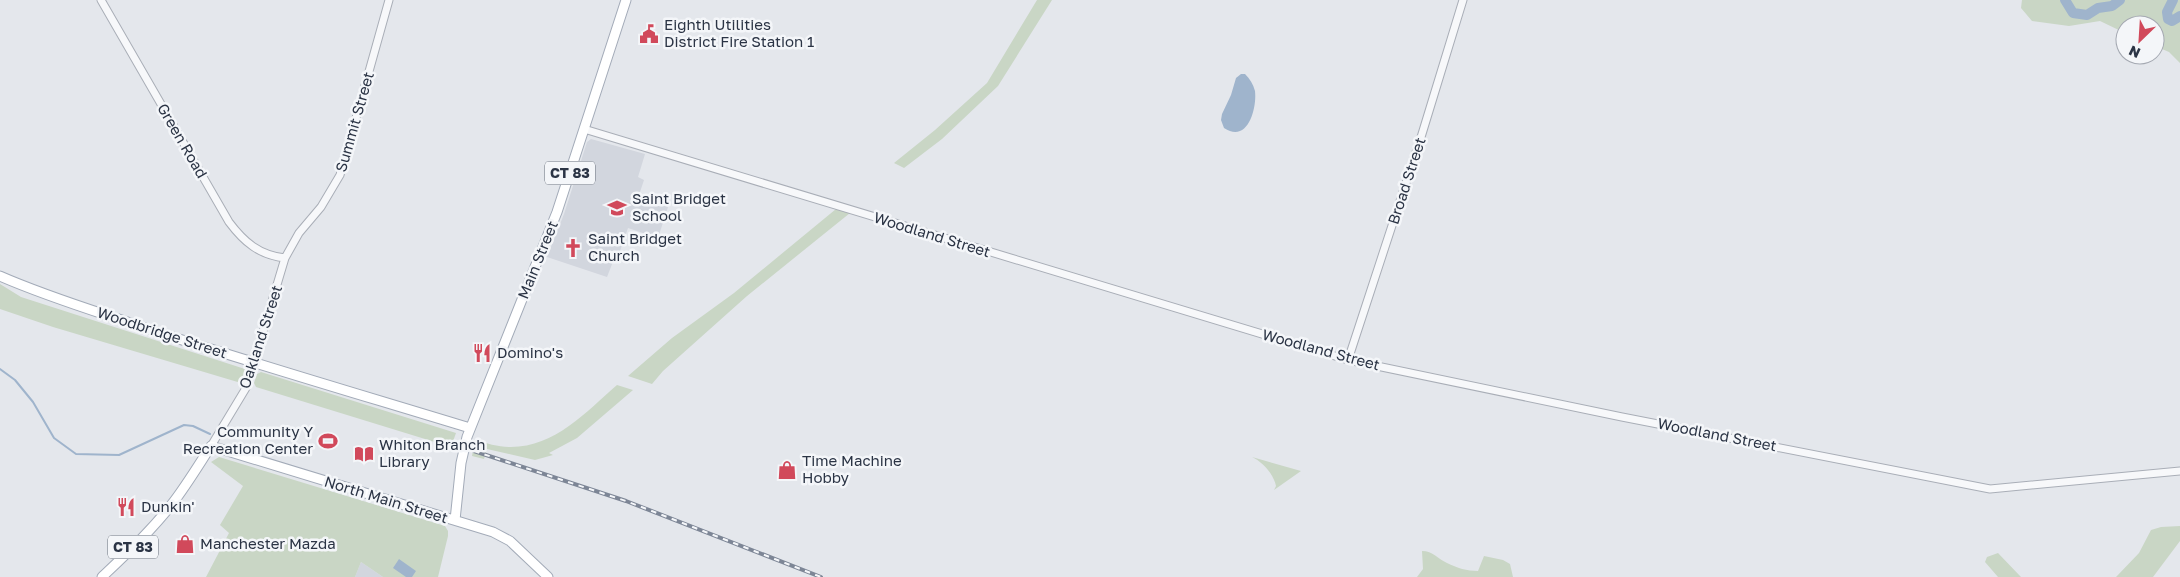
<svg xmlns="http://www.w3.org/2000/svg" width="2180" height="577" font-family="'Golos Text',sans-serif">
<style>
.built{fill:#d2d6de}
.green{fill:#c9d6c5}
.water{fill:#9fb4cc}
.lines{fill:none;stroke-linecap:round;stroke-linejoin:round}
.stream{stroke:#9fb4cc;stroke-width:2}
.river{stroke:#9fb4cc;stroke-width:10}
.minor-casing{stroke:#a9aeb7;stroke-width:9}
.major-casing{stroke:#a3abb8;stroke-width:11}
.minor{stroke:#f7f8fa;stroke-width:7}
.major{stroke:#fff;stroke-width:9}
.rail-casing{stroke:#7d8696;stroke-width:4}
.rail{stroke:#f4f6f9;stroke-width:2;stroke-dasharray:5.5;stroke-linecap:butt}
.labels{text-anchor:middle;stroke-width:5;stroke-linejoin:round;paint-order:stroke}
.shield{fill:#f4f6f9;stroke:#676e7b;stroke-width:1}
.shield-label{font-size:14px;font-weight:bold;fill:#2b3445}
.poi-label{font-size:15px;fill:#2b3445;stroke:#f4f6f9;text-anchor:start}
.street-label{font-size:15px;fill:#2b3445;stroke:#f4f6f9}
</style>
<rect width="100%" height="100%" fill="#e4e7ec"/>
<path class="built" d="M591 139 645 154 638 177 644 180 638 198 668 207 658 238 628 228 619 254H616L607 277 547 257 564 214 587 142Z
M361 562 383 577H355Z"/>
<path class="green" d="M1037 0H1052L998 86 942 139 904 168 894 163 935 130 987 83Z
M2022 0H2180V63L2169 52 2155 46V25H2125V33L2100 21 2069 26 2032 21 2021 8Z
M836 209 850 213 747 296 663 371 652 384 628 376 672 338 734 293Z
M0 284 21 297 245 369 241 383 53 327 0 309Z
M261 372 456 433 451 447 256 387 254 383 257 374Z
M617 385 633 390 577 438 549 453 553 455 535 460 487 449 484 459 472 456 475 440C486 443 498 447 509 447 554 448 586 412 617 385Z
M219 457 445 526 448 531V536L438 577H383L361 562 355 577H206L229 533 220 525 243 486 211 462Z
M1252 457 1301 471 1274 490 1276 486C1274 475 1263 462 1252 457Z
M2180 526V541L2153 577H2116L2139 553 2151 530 2161 527Z
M1422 551C1433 551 1438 559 1447 563 1457 568 1467 571 1478 571L1484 556 1503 560 1510 564 1513 577H1417L1423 569Z
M1998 553 2021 577H1998L1985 562 1987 557Z"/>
<path class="water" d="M1241 74H1245C1250 79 1253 84 1255 91 1257 108 1248 144 1224 128L1221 120 1222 114 1231 95 1236 78Z
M399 559 416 571 412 577H406L393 568Z"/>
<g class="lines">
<path class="stream" d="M0 369 15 380 33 402 54 438 76 454 119 455 184 425 193 426 210 434"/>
<path class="river" d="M2065 0 2073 13 2087 15 2098 8 2112 6 2120 0
M2173 0 2167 12 2168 19 2172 21 2180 16"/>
<g class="minor-casing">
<path id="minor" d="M101 0 229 222C244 242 259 255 285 258
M584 129 1348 360 1622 417 1990 489 2180 471
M1348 360 1422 134 1463 0
M211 446 246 388 285 258 299 233 321 207 340 175 389 0"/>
</g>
<g class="major-casing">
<path id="major" d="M0 276C50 298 102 313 154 331 259 365 365 396 470 428
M455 520 461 463 467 437 557 212 626 0
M102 577C126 554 151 531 172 504 186 486 198 466 211 446L493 532 510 541 548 577"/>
</g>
<use href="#minor" class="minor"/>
<use href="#major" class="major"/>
<g class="rail-casing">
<path id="rail" d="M474 451 626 501 821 577"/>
</g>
<use href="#rail" class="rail"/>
</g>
<defs>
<g id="civic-bare" transform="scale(1.5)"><path d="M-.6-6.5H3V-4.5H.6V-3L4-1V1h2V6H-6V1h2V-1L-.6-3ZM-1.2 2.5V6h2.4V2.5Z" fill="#d1495b" stroke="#f4f6f9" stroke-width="2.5" paint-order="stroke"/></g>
<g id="school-bare" transform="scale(1.5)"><path d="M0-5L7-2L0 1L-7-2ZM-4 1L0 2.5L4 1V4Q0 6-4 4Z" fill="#d1495b" stroke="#f4f6f9" stroke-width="2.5" paint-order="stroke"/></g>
<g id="church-bare" transform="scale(1.5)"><path d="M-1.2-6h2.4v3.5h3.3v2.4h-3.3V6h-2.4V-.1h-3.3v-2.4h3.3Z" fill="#d1495b" stroke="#f4f6f9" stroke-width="2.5" paint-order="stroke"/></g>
<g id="restaurant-bare" transform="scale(1.5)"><path d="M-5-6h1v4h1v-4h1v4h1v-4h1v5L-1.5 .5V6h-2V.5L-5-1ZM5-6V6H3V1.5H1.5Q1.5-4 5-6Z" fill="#d1495b" stroke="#f4f6f9" stroke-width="2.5" paint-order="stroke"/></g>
<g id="stadium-bare" transform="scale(1.5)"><path d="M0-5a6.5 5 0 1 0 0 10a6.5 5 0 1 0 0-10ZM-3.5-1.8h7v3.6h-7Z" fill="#d1495b" stroke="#f4f6f9" stroke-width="2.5" paint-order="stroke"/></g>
<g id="library-bare" transform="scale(1.5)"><path d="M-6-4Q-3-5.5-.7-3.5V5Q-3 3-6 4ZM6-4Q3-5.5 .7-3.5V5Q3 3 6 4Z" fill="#d1495b" stroke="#f4f6f9" stroke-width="2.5" paint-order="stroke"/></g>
<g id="shop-bare" transform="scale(1.5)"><path d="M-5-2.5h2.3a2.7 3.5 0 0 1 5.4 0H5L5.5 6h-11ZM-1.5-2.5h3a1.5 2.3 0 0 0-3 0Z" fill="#d1495b" stroke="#f4f6f9" stroke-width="2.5" paint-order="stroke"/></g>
</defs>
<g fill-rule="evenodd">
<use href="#civic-bare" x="649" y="34"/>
<use href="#school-bare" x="617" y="208"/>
<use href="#church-bare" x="573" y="248"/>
<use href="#restaurant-bare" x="482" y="353"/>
<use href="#stadium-bare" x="328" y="441"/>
<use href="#library-bare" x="364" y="454"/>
<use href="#shop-bare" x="787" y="470"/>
<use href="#restaurant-bare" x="126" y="507"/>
<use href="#shop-bare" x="185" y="544"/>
</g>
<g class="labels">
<g class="shield">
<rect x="545" y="161.5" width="50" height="23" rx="4"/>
<rect x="108" y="535.5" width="50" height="23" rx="4"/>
</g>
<g class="shield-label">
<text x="570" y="178">CT 83</text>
<text x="133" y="552">CT 83</text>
</g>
<g class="poi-label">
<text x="664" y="30">Eighth Utilities<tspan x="664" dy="17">District Fire Station 1</tspan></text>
<text x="632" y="204">Saint Bridget<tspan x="632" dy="17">School</tspan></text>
<text x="588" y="244">Saint Bridget<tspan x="588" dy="17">Church</tspan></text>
<text x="497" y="358">Domino's</text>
<text x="313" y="437" text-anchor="end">Community Y<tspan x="313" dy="17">Recreation Center</tspan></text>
<text x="379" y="450">Whiton Branch<tspan x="379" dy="17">Library</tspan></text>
<text x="802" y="466">Time Machine<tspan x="802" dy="17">Hobby</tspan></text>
<text x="141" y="512">Dunkin'</text>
<text x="200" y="549">Manchester Mazda</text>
</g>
<g class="street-label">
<text transform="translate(355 122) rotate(-74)" y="5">Summit Street</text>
<text transform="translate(182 141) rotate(60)" y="5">Green Road</text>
<text transform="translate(1407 181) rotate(-72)" y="5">Broad Street</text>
<text transform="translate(932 235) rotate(17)" y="5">Woodland Street</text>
<text transform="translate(538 260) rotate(-68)" y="5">Main Street</text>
<text transform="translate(162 333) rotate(18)" y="5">Woodbridge Street</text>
<text transform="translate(261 337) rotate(-72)" y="5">Oakland Street</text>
<text transform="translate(1321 350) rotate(15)" y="5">Woodland Street</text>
<text transform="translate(1717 435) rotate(11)" y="5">Woodland Street</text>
<text transform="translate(386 500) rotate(17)" y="5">North Main Street</text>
</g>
</g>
<g transform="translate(2140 40) rotate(205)"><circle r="24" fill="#f4f6f9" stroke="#a4a8b1"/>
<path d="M0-4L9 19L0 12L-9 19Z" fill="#d1495b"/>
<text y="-8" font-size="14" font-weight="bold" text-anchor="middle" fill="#2b3445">N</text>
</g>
</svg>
